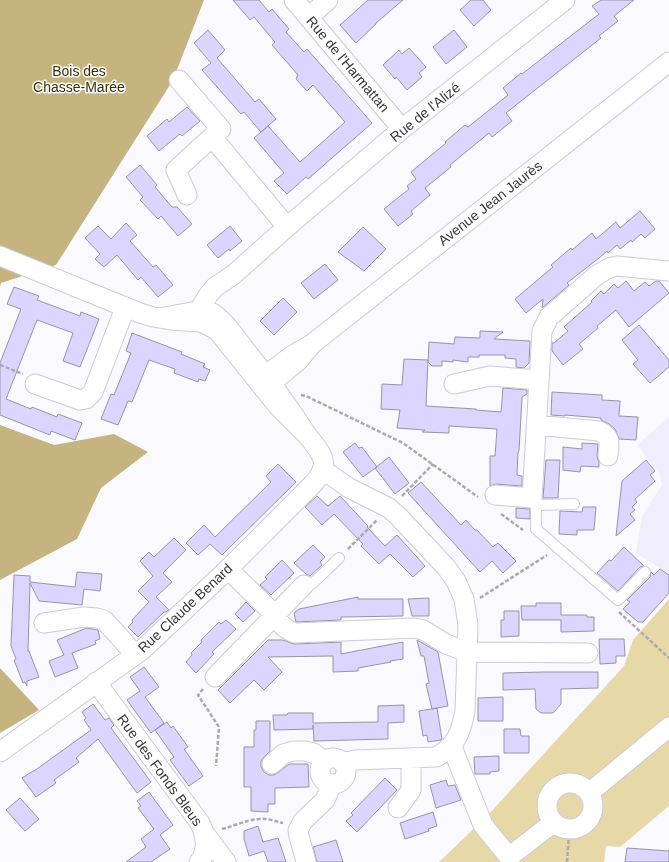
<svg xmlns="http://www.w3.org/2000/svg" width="669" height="862" font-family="Helvetica,sans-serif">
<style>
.built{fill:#f0eefd}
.green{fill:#e7d8a8}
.forest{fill:#c5b47f}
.building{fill:#dcd5ff;stroke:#9795a0}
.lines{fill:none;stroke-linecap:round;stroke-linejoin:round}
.lane-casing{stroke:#cccad6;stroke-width:12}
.street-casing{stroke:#cccad6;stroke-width:21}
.path{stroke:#aaa9ae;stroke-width:2.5;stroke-dasharray:4 2;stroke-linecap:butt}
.lane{stroke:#fff;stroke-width:10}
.street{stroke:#fff;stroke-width:19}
.labels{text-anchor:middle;stroke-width:3;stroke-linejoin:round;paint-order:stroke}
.street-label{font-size:14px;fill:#37363b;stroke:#fff}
.park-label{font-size:14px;fill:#392d00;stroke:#fff}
</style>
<rect width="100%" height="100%" fill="#faf9fe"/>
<path class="built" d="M669 417V574L636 553 642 516 662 485 660 475 637 445Z"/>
<path class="green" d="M669 599V806L620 847 606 846 604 862H439L488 815 624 666 633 640Z"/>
<path class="forest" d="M0 0H204L173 80 56 265 1 283 0 287Z
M0 425 54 445 114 434 148 452 101 488 77 539 0 580Z
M0 668 39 710 0 733Z"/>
<path class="building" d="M233 0H259L269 12 272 9 289 29 286 32 304 52 307 49 372 123 308 179 306 177 287 194 274 181 284 173 254 138 268 126 300 162 345 122 313 85 307 91 296 79 298 75 272 45 275 42 254 17 250 20Z
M368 0H403L376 23V24L356 43 340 25Z
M471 0H483L491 10 474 26 460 10Z
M601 0H634L614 16 618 21 599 36 601 38 506 113 512 121 492 137 489 133 450 165 451 167 425 188 430 195 411 211 413 214 398 226 384 209 409 189 407 186 416 179 411 172 446 143 445 142 465 125 468 127 508 95 503 88 521 73 522 74 599 14 592 6Z
M208 30 225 50 217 58 255 102 259 99 276 119 261 132 244 112 241 114 202 70 211 63 194 43Z
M454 30 467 47 446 64 433 47Z
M409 48 426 67 419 73 422 77 407 90 396 77 395 79 383 65 399 50 402 54Z
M187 107 200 121 182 136 180 134 159 151 147 136 167 119 169 122Z
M140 165 157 185 155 187 172 207H177L192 224 178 236 161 216 158 219 140 200 143 197 126 177Z
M640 211 655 229 645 238 641 234 632 242 631 240 620 249 617 245 608 253 607 251 599 258 567 283 569 285 542 308 543 299 526 313 515 299 553 267 551 265 571 248 572 250 592 233 596 239 616 222 620 228Z
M126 223 137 235 130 241 153 267 156 265 173 285 158 297 141 277 138 280 117 255 104 267 95 259 100 254 85 238 98 226 111 239Z
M230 226 242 241 230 251 229 249 218 258 207 245Z
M363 227 386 249 364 271 338 252Z
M325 264 338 280 314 299 301 283Z
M626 281 634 291 645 282 649 286 656 281H659L669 293 629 327 616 310 597 326 598 328 579 344 583 349 563 365 552 351V343H554L568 331 564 327 592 302 591 301 601 291 604 294 614 284 618 288Z
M14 287 39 296 37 300 80 316 81 312 99 319 80 367 63 361 73 333 37 320 6 399 31 409 32 407 57 417 58 414 82 423 75 440 51 431 50 435 0 415V363L21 309 7 304Z
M283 298 297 312 274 335 260 321Z
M639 325 669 360V367L650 383 633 364 638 360 622 340Z
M480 331 503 332 494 339 530 341 529 363 524 368 516 367V359L505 358V355H479V357H468V362L453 360V362L442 361V366H432L428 362 429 342 454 344 455 337 480 338Z
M132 333 182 352 181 354 205 364 203 367 210 370 205 381 199 379 198 382 174 373 175 369 149 360 132 402 128 401 118 425 101 419 111 394 114 395 131 353 126 351Z
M404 359 428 360 426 406 476 409V410L501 412 503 388 527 390V394L522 397 519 451 518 452 517 475 522 476V486L496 484 490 486V456H495L497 429 449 426V433L422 432 425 430 397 428 400 410 381 409 382 384 402 385Z
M552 392 602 395V400L620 401 619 416 638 417 636 440 619 439 615 429 609 424 601 420V418L565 415V416L551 415Z
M355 443 359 448 362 447 377 467 363 477 343 452Z
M582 443 598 444 597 455 598 460 599 462V467L581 466 580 472 563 470V447L582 449Z
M389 457 409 483 395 494 375 468Z
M546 460H560L558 498H543Z
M646 460 655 471 650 475 655 481 635 499 637 502 632 507 635 510 630 514 635 520 616 536 622 481Z
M278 464 296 482 222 555 210 544 198 555 186 543 204 525 215 537 271 482 266 476Z
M421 482 461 525 466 520 475 530H477L493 547 498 543 516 561 503 573 492 561 480 572 408 493Z
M317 496 328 506 340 496 368 526 367 527 385 546 397 535 425 566 413 577 390 554 379 564 361 546 363 544 334 514 322 525 305 507Z
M583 507H596L594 530H577V535L559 534 560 511 582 512Z
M516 508 530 509V519L516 518Z
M174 538 186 550 163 573 172 582 156 597 169 610 166 612H164L138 637 128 627 133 622 132 620 149 602 138 591 153 576 140 561 149 552 154 557Z
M313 545 325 557 320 562 322 565 310 576 306 574 294 563Z
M624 547 644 566 640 567 618 591 597 573 609 560 611 561Z
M282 560 294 573 271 595 260 585 267 579 265 577Z
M660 569 669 575V593L643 622H638L623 609 630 602 627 600 650 577 651 572 654 575Z
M77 572 102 574 100 591 84 589 82 605 39 601 30 583 28 651H29L39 677 27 681V686L25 682 23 683 14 660 16 659 11 646 14 575 30 576V582L75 587Z
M358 597V599H403V616L341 617V620L296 622 294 613 299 609Z
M429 598V616H412L408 599Z
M246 602 255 611 243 622 235 614Z
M536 603H561V615H587V617H594V631L561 632V620H522L521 606H536Z
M504 611H519V636L501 637V620H504Z
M226 620 236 629 212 652 214 654 196 673 186 662 192 655 191 653 202 642 201 640 219 622 221 624Z
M87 628 98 630 100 639 95 641 96 644 72 653 78 668 55 677 49 661 64 655 57 640Z
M599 639H624L625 656H616V663L600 664Z
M268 640H283L291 643 295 644 341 642V654L403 642V659L390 661 391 662 358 668V671L333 672V656L268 657 282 672 264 690 254 680 230 703 218 690Z
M417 640 438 652 448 706 432 709 426 684 429 683 424 656H421Z
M144 667 159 687 145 697 164 723 151 733 127 700 140 691 130 677Z
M544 672H598V688L561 689V704L553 713H541L536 709 535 689 503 690V673Z
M503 697V721H478V698Z
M93 704 105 720 109 718 114 725 111 728 151 782 137 793 98 739 76 758 79 762 54 780 56 783 36 797 22 778 33 771H34L91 730 84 720 86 718 82 712Z
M404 705V722L388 723V739L314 741 313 725V729L274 730 273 715H287L288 713H313V723L378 722V706Z
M437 708 442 739 441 740 428 742 427 735 423 736 419 711Z
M256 721H270V751L265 756 261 761V767L264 772 269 775H274L279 772 289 764H308L309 787 275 788V804H268V812L251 811V787H244V747H254V730H256Z
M167 722 171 728 173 726 188 747 184 749 203 776 189 786 170 760 174 757 155 730Z
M504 729H520L521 736H529V753H504Z
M499 756V771L490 772V774H475L474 757Z
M385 778 397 790 357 832 346 821 353 815 351 813Z
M446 780 448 786 455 785 461 800 436 808 430 785Z
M149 792 173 825 160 835 170 849 151 862H126L146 847 141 839 154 829 138 808 141 806 137 801Z
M20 798 39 819 25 831 6 810Z
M433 812 437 826 428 829 429 831 405 839 400 823Z
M258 826 263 842 278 838 286 862H268L264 851 249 856 244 839V831Z
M336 840 343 862H317L313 847Z
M627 848 669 851V862H625Z"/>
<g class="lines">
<g class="lane-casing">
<path id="lane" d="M532 498 536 505V529L618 600 645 572
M536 505 574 504
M304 585 313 583 339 558"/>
</g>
<g class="street-casing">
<path id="street" d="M294 0 402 129
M309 17 328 0
M179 80 221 129 212 137 287 227
M187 195 176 170 212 137
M0 256 140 313 153 317 171 320 201 322 217 330 277 405 307 435C288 406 268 378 246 351 238 341 231 329 221 320 216 315 210 311 203 310L159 318
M199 322 201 307 209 294 215 287 233 275 287 227 402 129 565 0
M312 344 669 62
M258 381 293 355 312 344 298 361 264 389
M35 384 80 400 86 399 93 392 125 308
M454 384 490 376 539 380
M536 425 599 431C612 437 609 444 608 456
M322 469 349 488 389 508 398 516 446 567 456 581 464 599 468 625 465 711C461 732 456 747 436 757L355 760 343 763
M495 495 532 498 542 331 549 317 597 275 609 268 617 266 669 271
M228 569 275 615C281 625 284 629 295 633L415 628 423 630 446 644 467 652 588 653
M44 623 84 617 97 618 104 620 117 634 135 655
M215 677 304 585
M96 682 200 823C206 836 209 850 199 862
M452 747 483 825 509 857 554 822
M0 752 142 650 228 569 313 484C332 463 322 454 307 435
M320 771a13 13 0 1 1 26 0a13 13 0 1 1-26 0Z
M272 764 283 754 293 751H305L313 753 325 761
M547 806a23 23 0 1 1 46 0a23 23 0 1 1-46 0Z
M589 793 669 727
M398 808 411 790V758
M205 834 226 862
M306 862 299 836 298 830 303 821 325 800 332 784"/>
</g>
<path class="path" d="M0 365 23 374
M301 395 306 396 403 443 478 497
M402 496 433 464
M501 514 523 530
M348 549 377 520
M480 598 547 555
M619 612 669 658
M203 689 198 695 219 727 216 766
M222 829C234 826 246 820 259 819 267 818 275 821 283 823
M567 862 569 833"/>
<use href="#lane" class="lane"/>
<use href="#street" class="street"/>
</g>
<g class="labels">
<g class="street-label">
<text transform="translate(348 64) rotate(50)" y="5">Rue de l'Harmattan</text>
<text transform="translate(425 112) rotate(-39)" y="5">Rue de l'Alizé</text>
<text transform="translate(490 203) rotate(-38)" y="5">Avenue Jean Jaurès</text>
<text transform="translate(185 608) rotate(-43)" y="5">Rue Claude Benard</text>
<text transform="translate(160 770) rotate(54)" y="5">Rue des Fonds Bleus</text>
</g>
<g class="park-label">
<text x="79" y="76">Bois des<tspan x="79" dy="16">Chasse-Marée</tspan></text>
</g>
</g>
</svg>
